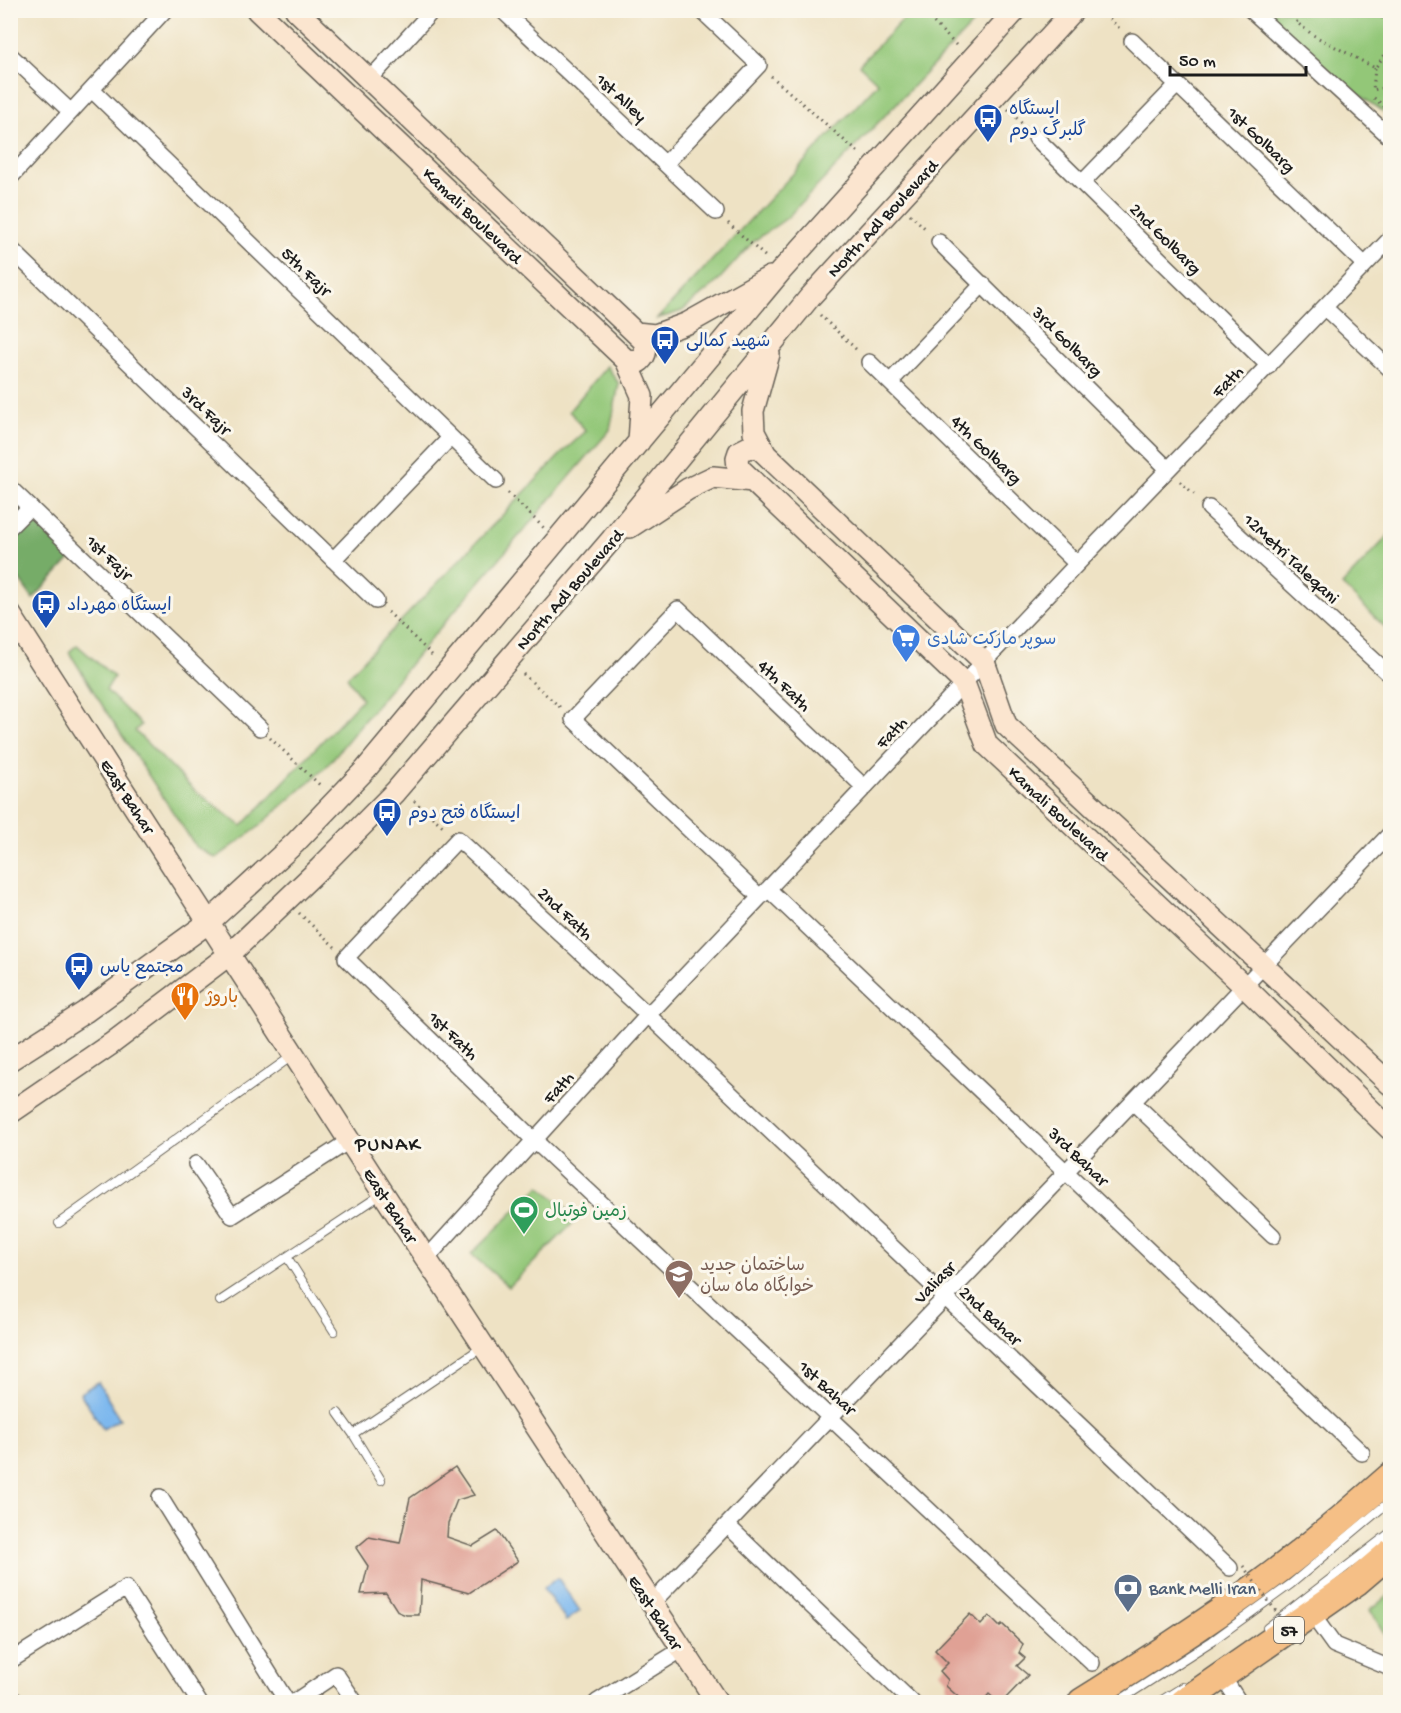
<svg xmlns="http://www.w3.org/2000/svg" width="1401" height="1713" font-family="'Gochi Hand','Playpen Sans Arabic',sans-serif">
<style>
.green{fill:#93c778;stroke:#58724a;stroke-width:1.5}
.forest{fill:#76ac68;stroke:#496442;stroke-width:1.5}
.water{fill:#7db8ee;stroke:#4c6a85;stroke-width:1.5}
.building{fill:#e0a195}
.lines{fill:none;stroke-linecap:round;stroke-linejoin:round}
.lane-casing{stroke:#666157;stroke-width:10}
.street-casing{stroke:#666157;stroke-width:18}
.secondary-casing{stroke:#666157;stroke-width:24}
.highway-casing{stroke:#666157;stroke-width:30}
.path{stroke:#666157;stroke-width:3;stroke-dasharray:1.5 4.5;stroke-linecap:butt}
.lane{stroke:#fff;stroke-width:8}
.street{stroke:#fff;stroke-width:15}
.secondary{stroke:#fbe5cf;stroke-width:21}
.highway{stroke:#f5bf86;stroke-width:27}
.path-bridge{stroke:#666157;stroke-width:3;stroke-dasharray:1.5 4.5;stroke-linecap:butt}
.labels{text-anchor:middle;stroke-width:6;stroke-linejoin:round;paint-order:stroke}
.shield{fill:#fbf7ec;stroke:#5f5e5a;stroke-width:1.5}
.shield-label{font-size:16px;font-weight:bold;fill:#1c1c1c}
.street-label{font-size:18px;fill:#1c1c1c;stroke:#fbf7ec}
.transit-label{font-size:18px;fill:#164399;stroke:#fbf7ec;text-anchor:start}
.shop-label{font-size:18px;fill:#366cbe;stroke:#fbf7ec;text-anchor:start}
.food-label{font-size:18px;fill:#c56008;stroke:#fbf7ec;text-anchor:start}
.leisure-label{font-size:18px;fill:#27864d;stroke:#fbf7ec;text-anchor:start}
.education-label{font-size:18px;fill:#785e54;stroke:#fbf7ec;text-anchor:start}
.service-label{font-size:18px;fill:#4e5e75;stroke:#fbf7ec;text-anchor:start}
.neighbourhood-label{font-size:20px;letter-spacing:1.5px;fill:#1c1c1c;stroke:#fbf7ec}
</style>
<rect width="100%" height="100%" fill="#fbf7ec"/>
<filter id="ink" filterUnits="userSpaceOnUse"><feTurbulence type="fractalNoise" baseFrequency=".0167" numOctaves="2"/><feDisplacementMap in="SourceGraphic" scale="12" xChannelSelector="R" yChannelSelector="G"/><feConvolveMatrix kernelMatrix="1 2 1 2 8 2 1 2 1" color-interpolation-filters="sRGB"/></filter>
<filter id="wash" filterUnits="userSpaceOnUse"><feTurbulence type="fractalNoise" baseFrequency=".008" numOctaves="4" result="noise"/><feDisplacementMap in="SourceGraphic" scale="24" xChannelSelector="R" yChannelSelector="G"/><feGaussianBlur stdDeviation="1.35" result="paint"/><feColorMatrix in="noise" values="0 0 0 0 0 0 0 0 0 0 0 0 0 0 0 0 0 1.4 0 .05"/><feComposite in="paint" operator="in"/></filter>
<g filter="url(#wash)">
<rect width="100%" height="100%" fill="#eee2c4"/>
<path class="green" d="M912 10 985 11 787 218 754 241 715 284 682 311 657 319 878 83 859 65Z
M1381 10 1390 14V117C1345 86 1303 49 1264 11Z
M607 366 619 384 610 430 433 636 326 767 256 829 216 858 196 847 109 716 69 652 77 645 114 677 106 690 141 725 135 731 195 791 242 826 362 699 347 677 563 452 586 431 569 411Z
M1390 534V632L1342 585Z
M540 1186 578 1218 509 1287 471 1254Z
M1390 1594V1643L1370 1610Z"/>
<path class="forest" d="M10 498 71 558 33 599 11 568Z"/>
<path class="water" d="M98 1382 120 1419 103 1429 80 1393Z
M558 1578 580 1611 566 1621 543 1588Z"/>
<g id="blocks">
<path class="building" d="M455 1467 474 1495 457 1500 448 1523 447 1537 473 1546 497 1531 518 1561 469 1593 421 1580 419 1615H406L398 1612 386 1593 361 1594 368 1566 356 1548 369 1537 400 1543 410 1498Z
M970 1614 981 1625 989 1616 1000 1627 1002 1624 1023 1644 1019 1653 1025 1658 1017 1666 1028 1675 1002 1702H998L989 1694 982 1702H964L946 1686 948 1680 940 1671 948 1663 935 1650Z"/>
</g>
</g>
<g filter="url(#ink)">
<use href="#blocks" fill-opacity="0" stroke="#666157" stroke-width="1.5"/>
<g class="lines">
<g class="lane-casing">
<path id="lane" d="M59 1223 292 1056
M287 1257 334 1331
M220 1301 382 1194
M338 1413 353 1434
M381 1480 353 1434 481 1348
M1267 1628 1390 1533
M1117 1702 1212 1641 1291 1584 1390 1501
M1159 1702 1183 1687"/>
</g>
<g class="street-casing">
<path id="street" d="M502 10 716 212
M1251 10 1390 137
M1132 41 1365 265
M10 55 71 112
M370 79 433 10
M92 90 496 481
M1036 138 1269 366
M665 164 759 65 701 10
M10 178 165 10
M1082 183 1177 85
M939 242 1168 469
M10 248 376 601
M1325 308 1390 369
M869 362 1077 564
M890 382 983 284
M10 488 260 728
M1209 508 1390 675
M10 527 30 507
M333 560 450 438
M768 889 1362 1453
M760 897 573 719 678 609 865 788
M1133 1102 1273 1236
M196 1164 232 1216 349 1141
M426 1259 648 1015 1077 564 1390 239
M160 1497 287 1702
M727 1525 912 1702
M651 1604 1390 834
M1311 1613 1334 1645 1390 1668
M10 1661 126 1588 199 1702
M1092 1663 535 1141 346 958 458 839 648 1015 1230 1568
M1223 1677 1239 1702
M294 1702 336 1674 355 1702
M597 1702 681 1650"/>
</g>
<g class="secondary-casing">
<path id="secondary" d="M257 10 626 360 642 396 639 442
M296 10 644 341C646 350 647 354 640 361L626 360
M636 333 655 335 688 323 770 277
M765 453 754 432 753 411 769 354
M630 527 688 489 713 477 753 481
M10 614 383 1193 717 1702
M10 1060 85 1012 209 922 295 843 366 769 781 271 1016 10
M1390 1084 1006 725 984 662 760 449 749 447 739 452 737 458 738 467 964 683 987 745 1244 986 1390 1129
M10 1113 111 1044 230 954 320 868 395 792 612 539 810 297 1074 10
M10 1701 12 1702"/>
</g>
<g class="highway-casing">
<path id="highway" d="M1082 1702C1142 1664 1202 1626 1260 1584 1305 1551 1348 1514 1390 1477
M1184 1702 1356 1582 1390 1553"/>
</g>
<path class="path" d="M921 10 958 47
M1101 10 1122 31
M1312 10 1296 22 1313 35 1375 68 1390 48
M1365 10 1390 21
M1375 68 1373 90 1390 86
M771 76 861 155
M1374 98 1390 111
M1008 109 1026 128
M910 214 927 230
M728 223 768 259
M820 315 859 352
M1180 481 1197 497
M508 493 544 528
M388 612 435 658
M523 674 561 708
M270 738 322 787
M414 801 445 828
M299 913 336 948"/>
<use href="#lane" class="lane"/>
<use href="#street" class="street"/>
<use href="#secondary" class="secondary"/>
<use href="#highway" class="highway"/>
<path class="path-bridge" d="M1243 1566 1302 1647"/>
</g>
</g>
<defs>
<g id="bus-pin" transform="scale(1.5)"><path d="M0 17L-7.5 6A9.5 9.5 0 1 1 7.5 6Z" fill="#1a4fb4" stroke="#fbf7ec"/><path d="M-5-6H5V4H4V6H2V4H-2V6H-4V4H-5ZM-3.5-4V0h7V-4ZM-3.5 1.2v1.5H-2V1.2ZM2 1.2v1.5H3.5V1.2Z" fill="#fff"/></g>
<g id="supermarket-pin" transform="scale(1.5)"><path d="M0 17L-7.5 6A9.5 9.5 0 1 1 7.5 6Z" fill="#3f7fe0" stroke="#fbf7ec"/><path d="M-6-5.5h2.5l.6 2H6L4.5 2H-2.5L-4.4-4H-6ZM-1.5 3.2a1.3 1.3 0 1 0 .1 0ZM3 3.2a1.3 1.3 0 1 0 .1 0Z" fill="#fff"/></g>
<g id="restaurant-pin" transform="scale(1.5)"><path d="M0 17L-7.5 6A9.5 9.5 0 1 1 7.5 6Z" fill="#e8710a" stroke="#fbf7ec"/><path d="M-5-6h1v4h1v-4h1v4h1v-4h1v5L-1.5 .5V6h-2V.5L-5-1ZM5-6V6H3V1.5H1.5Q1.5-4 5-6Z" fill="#fff"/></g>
<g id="stadium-pin" transform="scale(1.5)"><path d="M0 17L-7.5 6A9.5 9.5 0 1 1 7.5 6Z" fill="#2e9e5b" stroke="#fbf7ec"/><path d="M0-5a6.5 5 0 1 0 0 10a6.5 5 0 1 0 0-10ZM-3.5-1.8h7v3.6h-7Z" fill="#fff"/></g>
<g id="university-pin" transform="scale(1.5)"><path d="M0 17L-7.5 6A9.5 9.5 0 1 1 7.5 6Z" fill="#8d6e63" stroke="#fbf7ec"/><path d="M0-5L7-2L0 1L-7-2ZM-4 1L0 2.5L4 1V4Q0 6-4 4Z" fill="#fff"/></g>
<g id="bank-pin" transform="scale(1.5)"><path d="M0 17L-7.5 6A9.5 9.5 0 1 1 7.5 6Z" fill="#5c6f8a" stroke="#fbf7ec"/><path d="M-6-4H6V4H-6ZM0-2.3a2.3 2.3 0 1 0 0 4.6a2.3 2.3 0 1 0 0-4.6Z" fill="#fff"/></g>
</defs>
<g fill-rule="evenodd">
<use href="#bus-pin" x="988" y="118"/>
<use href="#bus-pin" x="665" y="340"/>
<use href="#bus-pin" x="46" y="604"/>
<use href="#supermarket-pin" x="906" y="638"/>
<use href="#bus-pin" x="387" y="812"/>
<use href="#bus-pin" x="79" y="966"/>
<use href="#restaurant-pin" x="185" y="996"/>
<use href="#stadium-pin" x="524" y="1210"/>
<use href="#university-pin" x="679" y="1274"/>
<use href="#bank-pin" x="1128" y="1588"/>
</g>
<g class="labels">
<rect class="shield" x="1274" y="1617" width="30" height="26" rx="4.5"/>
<g class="shield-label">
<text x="1289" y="1636">57</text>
</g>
<g class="street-label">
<text transform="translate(622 97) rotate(43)" y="6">1st Alley</text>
<text transform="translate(1262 139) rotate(44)" y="6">1st Golbarg</text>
<text transform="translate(473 215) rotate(44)" y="6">Kamali Boulevard</text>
<text transform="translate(882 218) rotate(-47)" y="6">North Adl Boulevard</text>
<text transform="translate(1166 238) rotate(45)" y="6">2nd Golbarg</text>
<text transform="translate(307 271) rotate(44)" y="6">5th Fajr</text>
<text transform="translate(1068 341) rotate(45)" y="6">3rd Golbarg</text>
<text transform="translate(1227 381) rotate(-46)" y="6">Fath</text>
<text transform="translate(207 410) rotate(44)" y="6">3rd Fajr</text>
<text transform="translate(987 449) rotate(44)" y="6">4th Golbarg</text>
<text transform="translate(110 557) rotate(44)" y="6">1st Fajr</text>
<text transform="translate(1292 558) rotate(43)" y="6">12Metri Taleqani</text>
<text transform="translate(569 589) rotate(-49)" y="6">North Adl Boulevard</text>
<text transform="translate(785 685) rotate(44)" y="6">4th Fath</text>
<text transform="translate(891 732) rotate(-47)" y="6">Fath</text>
<text transform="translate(128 796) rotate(57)" y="6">East Bahar</text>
<text transform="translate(1059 813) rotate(43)" y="6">Kamali Boulevard</text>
<text transform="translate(566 913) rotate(43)" y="6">2nd Fath</text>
<text transform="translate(454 1035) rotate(44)" y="6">1st Fath</text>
<text transform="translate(558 1087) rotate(-48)" y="6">Fath</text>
<text transform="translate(1079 1156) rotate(44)" y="6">3rd Bahar</text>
<text transform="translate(391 1205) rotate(57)" y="6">East Bahar</text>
<text transform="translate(934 1282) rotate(-46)" y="6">Valiasr</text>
<text transform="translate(991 1315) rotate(43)" y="6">2nd Bahar</text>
<text transform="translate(828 1387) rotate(43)" y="6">1st Bahar</text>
<text transform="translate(656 1612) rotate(57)" y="6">East Bahar</text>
</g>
<g class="transit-label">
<text x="1009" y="114">ایستگاه<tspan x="1009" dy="21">گلبرگ دوم</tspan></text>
<text x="686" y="346">شهید کمالی</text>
<text x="67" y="610">ایستگاه مهرداد</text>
<text x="408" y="818">ایستگاه فتح دوم</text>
<text x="100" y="972">مجتمع یاس</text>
</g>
<g class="shop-label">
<text x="927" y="644">سوپر مارکت شادی</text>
</g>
<g class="food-label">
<text x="206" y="1002">باروژ</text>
</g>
<g class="leisure-label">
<text x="545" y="1216">زمین فوتبال</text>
</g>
<g class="education-label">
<text x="700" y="1270">ساختمان جدید<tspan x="700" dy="21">خوابگاه ماه سان</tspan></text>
</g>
<g class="service-label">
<text x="1149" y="1594">Bank Melli Iran</text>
</g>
<g class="neighbourhood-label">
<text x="388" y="1150">PUNAK</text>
</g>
</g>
<rect width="1401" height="1713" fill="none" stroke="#fbf7ec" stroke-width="36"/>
<path d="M1170 66v9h136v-9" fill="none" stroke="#1c1c1c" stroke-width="3"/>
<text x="1179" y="66" font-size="18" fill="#1c1c1c" stroke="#fbf7ec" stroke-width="4.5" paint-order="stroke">50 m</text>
</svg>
